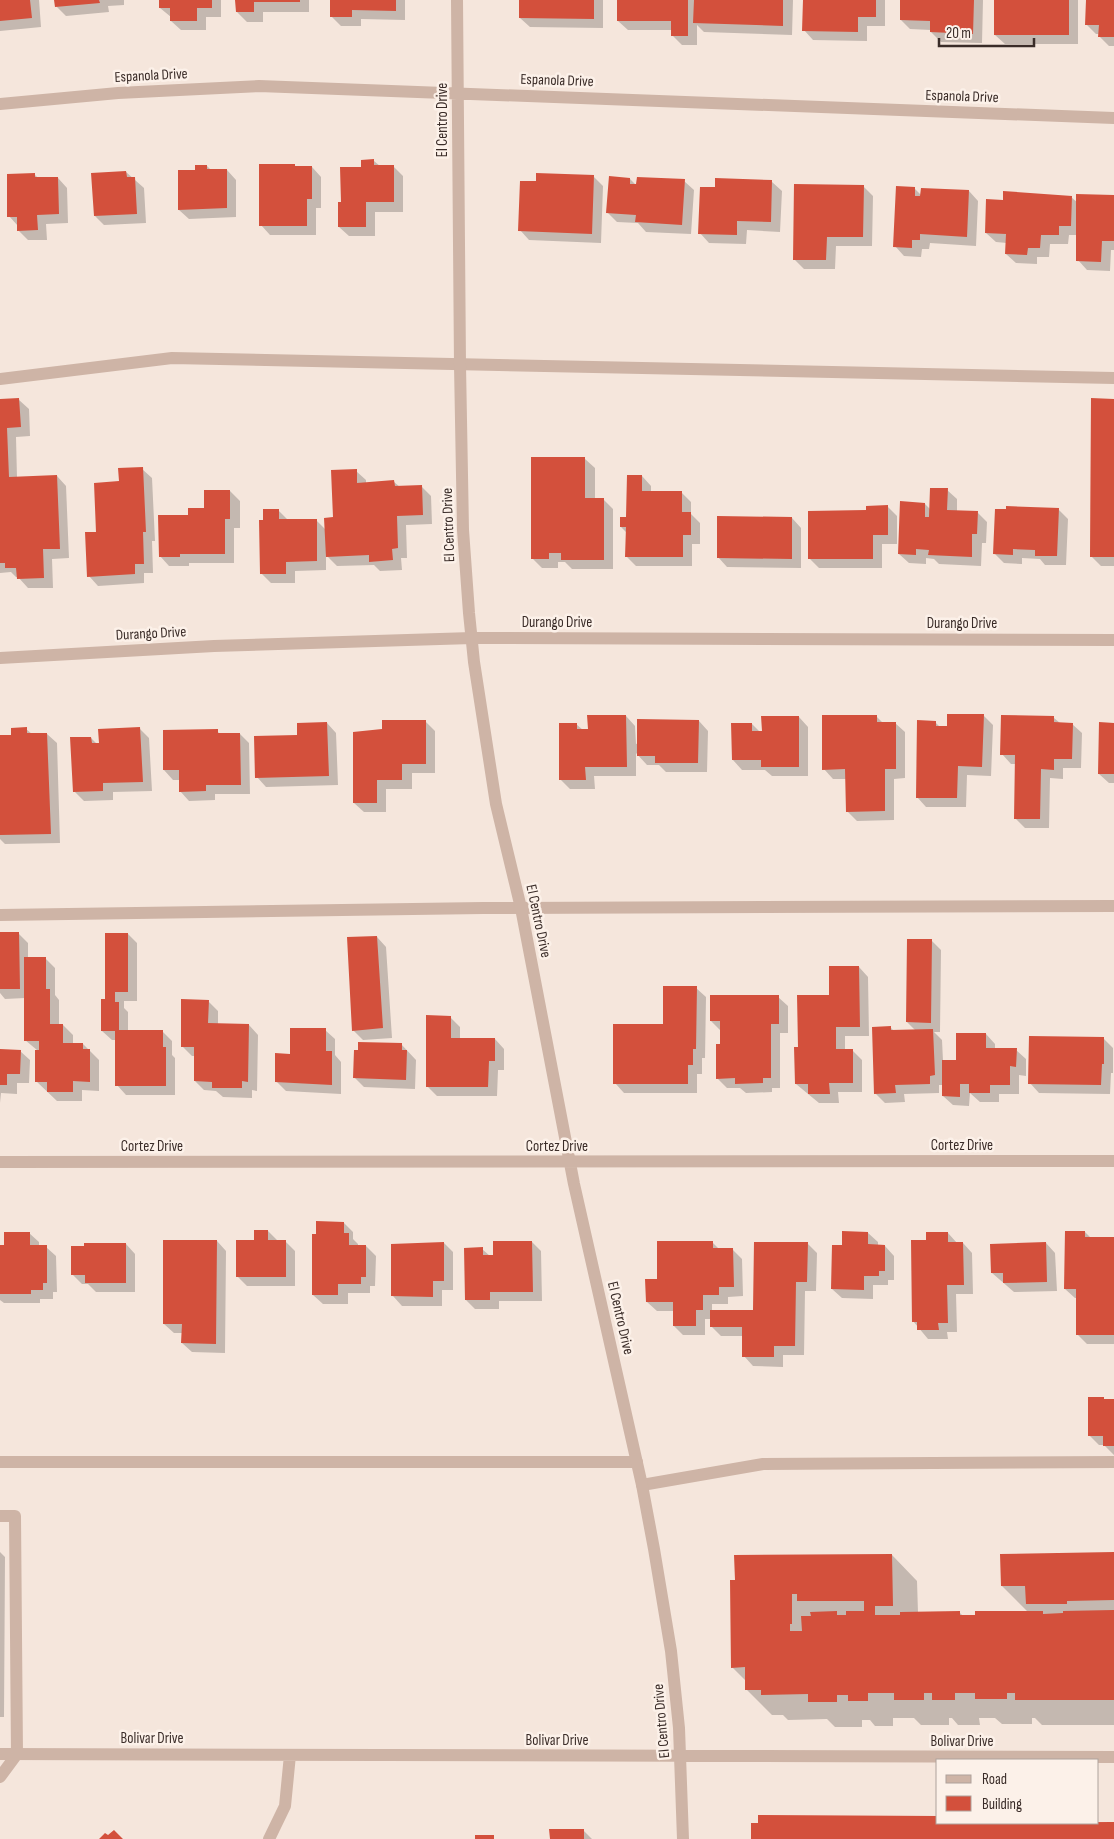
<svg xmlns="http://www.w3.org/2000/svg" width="1114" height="1839" font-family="'Sofia Sans Condensed',sans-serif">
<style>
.shadow{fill:#0003}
.building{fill:#d3503c;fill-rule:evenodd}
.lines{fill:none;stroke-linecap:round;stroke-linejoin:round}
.service{stroke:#ceb4a6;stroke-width:12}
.minor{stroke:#ceb4a6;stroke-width:12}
.labels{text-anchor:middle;stroke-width:5;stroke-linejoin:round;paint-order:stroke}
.street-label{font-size:15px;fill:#3a2c28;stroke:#fcf1e9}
</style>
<rect width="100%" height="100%" fill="#f5e6dc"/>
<path class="shadow" d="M0 0H39L41 27 0 31Z
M56 0H124V5L108 6 109 12 66 16 56 6Z
M160 0H221V17H206V30H181L171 21V17L160 8Z
M236 0H309V12H263V22H247L237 12Z
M331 0H405V20L361 19V26H341L331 16Z
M520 0H603V28L530 27 520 18Z
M618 0H793L792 35 704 32 697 25V45H682L672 35V30H628L618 21Z
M804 0H885V26H867V41L813 40 804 30Z
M901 0H983L982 43 941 42 931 32V30L910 29 901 20Z
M995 0H1078V44H1005L995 35Z
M1087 0H1114V46H1109L1099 36V34H1096L1086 24Z
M374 161 380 166H393L403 176V212H375V236H349L339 227 342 203 362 168Z
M294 165 297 167H312L321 177V208H316V235H270L261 225Z
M207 166 211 170H227L236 180V217L189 219 179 210Z
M126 172 144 188 146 223 104 225 95 216Z
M34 174 38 178H58L67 188 68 223 46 224 47 240H28L18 230V226L9 216Z
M593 176 603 186 601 243 529 240 520 230 537 183Z
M630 179 637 186 684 181 694 190 691 234 646 232 638 223 617 222 608 213Z
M772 182 782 191 780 232 747 230 746 244 709 243 700 233 716 189Z
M863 186 873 196 872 246H836L835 269H804L794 259Z
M914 188 922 196 969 191 978 201 976 246 930 243 929 249H922L921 257 904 256 895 246Z
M1114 196V250H1111L1110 271 1087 270 1078 260V235H1069L1068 244H1050L1049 257H1037V264L1016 263 1006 254 1007 243 996 242 986 233 1004 202 1071 197 1078 203Z
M0 400H19L29 409 30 436 16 437 17 478 57 476 66 486 69 558 52 559 53 588H28L18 577H16L11 572 0 573Z
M1114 400V566H1101L1091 556Z
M585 459 595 468V500H604L613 509V569H572L565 562H558V568H542L532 558Z
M142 469 152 478 155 541H152L153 573H144V583L98 586 89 576 98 533 120 482Z
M356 471 366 480V483L394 482 400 487 421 486 431 496 432 524 406 525 407 558H401L402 570 380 571 374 565 337 566 326 555V570L295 571V583H271L261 573 265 521 278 510 288 520H316L326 530 334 518Z
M642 476 651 486V493H682L691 502V514L700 523V544H692V566H636L627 557V533L621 527 628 518Z
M947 490 957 499V512L978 513 987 522 986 543H982L981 566 939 564 934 559 926 558V564L909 563 899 554V544H882V568H819L810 559 867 512 887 506 897 516V544H899L925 504 930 509Z
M230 491 240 501V528H234V563H189V566H169L160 556 189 516 206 509Z
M1058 509 1068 519 1066 565H1045L1040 559 1022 558V564L1004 563 995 554Z
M792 518 801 528V568L727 567 718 557Z
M983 715 993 725 991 776 967 775 966 807H926L917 797 935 722 941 728H948Z
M626 716 635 726 636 744 699 721 708 731 707 772H666L659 765H647L636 753V776H594L595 789H570L560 779 576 724 583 730H589Z
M876 716 883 723H895L905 732V778L894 779V820L857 821 847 811V779H833L824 769Z
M799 717 808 727V776H772L765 770H742L733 760 752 724 760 732Z
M1054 718 1060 723 1072 724 1082 733 1081 768H1063V779L1050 778 1049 828H1025L1015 818 1016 764H1011L1002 754Z
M425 721 435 731V773H412V789H386V812H364L354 803 383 731Z
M327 723 336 733 338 785 266 787 257 777 298 736Z
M1114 724V783H1109L1099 774Z
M26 729 32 734H47L57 743 60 843 5 844 0 839V736H13Z
M140 729 149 738 152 791 113 792V800L84 801 74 791 91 738 97 744Z
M217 731 220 734H240L249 743 250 794H215V800L189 801 180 791V780H173L164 770Z
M18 933 28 943V958H45L55 968V995L59 1000V1025H63L73 1035V1044H83L99 1060V1091L82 1090V1101H57L36 1081 37 1050 25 1040V998L5 999 0 993V934Z
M128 934 137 943V1001H124V1008L128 1012V1031H162L172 1041V1055L175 1058V1095H126L117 1085V1040H112L102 1031Z
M377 937 386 947 392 1038 363 1040 353 1030Z
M931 940 941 950 940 1032H934L942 1040 943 1061H957L986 1034 995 1044V1049L1016 1050 1026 1059V1076L1019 1075V1094H999V1102H980L970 1093 969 1106 953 1105 943 1096V1085H939V1093L904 1094 905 1102 885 1103 875 1093 891 1028 894 1031H916L907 1022Z
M859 967 868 977 869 1036H845V1050H852L862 1060V1092H838L839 1103H819L796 1084 799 1049 831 996Z
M696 988 706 997 705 1058H702V1074H697V1093H624L615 1083Z
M778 997 788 1006V1033H780V1088H772V1092L746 1093 740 1088H727L717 1078 721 1031 711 1021Z
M208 1001 218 1011V1025H249L258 1035 257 1091 252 1090V1098L223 1097 216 1091 204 1090 195 1081V1056H192L182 1046Z
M450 1017 460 1027V1039H495L504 1049V1070H498L497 1096H437L427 1086Z
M325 1030 335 1039V1055L341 1062V1094L286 1091 276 1081 291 1055Z
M1104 1039 1113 1048V1073H1111L1110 1094 1039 1093 1030 1083Z
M401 1044 416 1060 415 1089 364 1087 354 1077Z
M0 1050 20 1051 30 1060 29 1083H17V1094L1 1093 0 1103Z
M344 1223 353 1232V1239L358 1244V1246H366L376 1256 375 1286H370V1293H348V1304H323L313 1295 317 1235Z
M268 1231 277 1240 285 1241 295 1251V1286H247L237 1276Z
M1085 1232 1091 1238 1114 1239V1344H1087L1077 1334 1078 1298H1075L1065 1289Z
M29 1233 39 1242V1247H46L56 1256 57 1292H53V1299H40V1303H4L0 1300V1247H5Z
M868 1233 878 1242V1246H885L894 1256V1280H888V1285H873V1299L842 1298 832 1289 843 1246Z
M948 1233 957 1243H963L972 1253 973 1294H956L957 1332H947L948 1339H928L913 1321 927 1241Z
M217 1241 226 1251 225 1353 192 1352 182 1343 183 1333H174L164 1324Z
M532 1242 541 1251 542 1301H499V1309H475L466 1300 482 1249 490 1256Z
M712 1242 720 1250H733L742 1259 743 1296 728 1297V1304H712V1311H755L807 1243 817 1253 816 1291H805L804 1355H783V1367L753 1366 744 1356V1336H721L711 1326V1319H705V1335H683L674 1326V1311H657L647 1302 659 1280Z
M444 1243 453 1252V1290H442V1306H402L393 1296Z
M1046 1243 1055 1253 1057 1291 1014 1292 992 1273Z
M126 1244 135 1254V1292H96L88 1284H82L73 1275Z
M1114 1400V1455L1104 1445H1099L1089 1435Z
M0 1552 5 1557 4 1717H0Z
M1114 1554V1725H1042L1035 1718H1032V1724H1002L995 1718H979L980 1725H958L952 1718H949V1725H921L914 1718H893V1726H875L870 1720H862V1727H835L827 1719 788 1720 783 1715H772L747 1690V1682L732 1667 731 1581 892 1555 917 1581 918 1613 959 1612 963 1616 1028 1612 1002 1586Z
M583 1830 592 1839H551Z"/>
<path class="building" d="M0 0H30L32 18 0 21Z
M54 0H99L100 3 55 7Z
M159 0H212V8H197V21H170V8H159Z
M235 0H300V2H254V12H236Z
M330 0H396V11L352 10V17H330Z
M519 0H594V19L519 18Z
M617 0H688V36H671V21H617Z
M694 0H783V26L693 23Z
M803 0H876V17H858V32L802 31Z
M900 0H974L973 34 930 32V21L900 20Z
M994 0H1069V35H994Z
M1086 0H1114V37H1098L1099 25H1085Z
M374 159V165H394V202H366V227H338V202H341L340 167H361V160Z
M259 164H295V166H312V199H307V226H259Z
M195 165H207V169H227V208L178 210V170H195Z
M126 171 127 177H135L137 214 94 216 91 173Z
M35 173V177H58L59 214 37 215 38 230 17 231V217H7V174Z
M536 173 594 175 592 234 518 231 520 181H536Z
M609 176 630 178V184H636L637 177 685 179 682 225 635 222 636 215 606 213Z
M715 178 772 180 771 222 737 221V235L698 234 700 187H715Z
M794 184 864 185 863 237H827L826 260H793Z
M896 186 915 187V196H920L921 188 969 190 967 237 920 234V240H912V248L893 247Z
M1003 191 1072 196 1071 226H1059V235H1041L1040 248H1028L1027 255 1005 254 1006 234 985 233 986 199 1003 200Z
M1076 194 1114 195V241H1102L1101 262 1076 261Z
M19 398 21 427 7 428 9 477 57 475 60 549H43L44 578 17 579 16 568H5V563H0V399Z
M1091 398 1114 399V557H1090Z
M531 457H585V498H604V560H561V553H549V559H531Z
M143 467 146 532H143L144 564H135V574L87 577 85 532H96L94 483 119 481 118 468Z
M357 469V483L394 480 395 486 422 485 423 515 397 516 398 548 392 549 393 560 369 562V555L326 557 324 518 333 517 331 470Z
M627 475H642V491H682V512H691V535H683V557H625L626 527H620V517H626Z
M930 488H948L947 510 978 511 977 534H972V557L928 555 929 550 916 549V555L898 554 900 501 925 503V517H929Z
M204 490H230V519H225V554H180V557H159L158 515H188V508H204Z
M888 505V535H873V559H808V511L866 510V506Z
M1006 506 1059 508 1057 556H1035V550L1013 549V555L993 554 995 509H1006Z
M263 509H279V519H317V561L286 562V574H260L259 520H263Z
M717 516 792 517V559L717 558Z
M947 714H984L982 767 958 766 957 798H916L917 720 936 721V726H947Z
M587 715H626L627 767H585L586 780H559V723H577V729H588Z
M822 715H877V722H896V769H885V811L846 812 845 769 822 770Z
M1001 715 1054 716V722L1073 723 1072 759H1054V770L1041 769 1040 819H1014L1015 755H1000Z
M761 716H799V767H761V760H732L731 723H752V731H762Z
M637 719 699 720 698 763H655V756H637Z
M382 720H426V764H402V780H377V803H353V732L382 729Z
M327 722 329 776 255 778 254 736 297 735V723Z
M1099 722 1114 723V774H1098Z
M27 727V733H47L51 834 0 835V735H11V728Z
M140 727 143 782 103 783V791L73 792 70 737H91L92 743H99L98 729Z
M218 729V733H240L241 785H206V791L179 792V770H163V730Z
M0 932H19L20 989H0Z
M105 933H128V992H115V1002H119V1030H163V1047H166V1086H115V1031H101V999H105Z
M377 936 383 1028 352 1031 347 937Z
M907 939H932L931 1023 906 1022Z
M24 957H46V989H50V1024H63V1043H83V1049H90V1082L73 1081V1092H47V1082H35V1050H39V1041H24Z
M829 966H859L860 1027H836V1049H853V1083H829L830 1094H808V1084H795L794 1047H798L797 995H829Z
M663 986H697L696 1049H693V1065H688V1084H613V1024H663Z
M710 995H779V1024H771V1078H763V1083L735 1084V1078L716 1079V1044H720V1021H710Z
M181 999 209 1000 208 1023 249 1024 248 1082 242 1081V1088H212V1082L194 1081V1047H181Z
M426 1015 451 1016V1038H495V1061H489L488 1087H426Z
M891 1026V1030L933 1029 935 1075 930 1076V1084L895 1085 896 1093 874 1094 872 1027Z
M290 1028H326V1051H332V1085L275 1082V1053L290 1054Z
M956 1033H986V1048H1017L1016 1067 1010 1066V1085H990V1093H969V1084H960V1097L942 1096V1060H956Z
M1029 1036 1104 1037V1064H1102L1101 1085 1028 1084Z
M358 1042 402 1043V1050H407L406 1080 353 1078 354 1050H358Z
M0 1049 21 1050 20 1074H7V1085H0Z
M316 1221 344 1222V1233H349V1245H366V1277H361V1284H338V1295H312V1234H316Z
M254 1230H268V1240H286V1277H236V1240H254Z
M842 1231 868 1232V1244L885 1245V1271H879V1276H864V1290L831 1289 832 1245H842Z
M1065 1231H1085V1237H1114V1335H1076V1289H1064Z
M4 1232H30V1245H47V1283H43V1290H31V1294H0V1245H4Z
M926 1232H948V1242H963L964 1285H947L948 1323H938L939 1330H917V1322H912L911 1240H926Z
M163 1240H217L216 1344 181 1343 182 1324H163Z
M493 1241H532L533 1292H490V1300H465L464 1248 483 1247V1255H493Z
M657 1241H713V1248H733L734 1287H719V1295H703V1310H696V1326H673V1302H646L645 1279H657Z
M444 1242V1281H433V1297L391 1296V1244Z
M754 1242H808L807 1282H796L795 1346H774V1357H742V1327H710V1310H753Z
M1046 1242 1047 1282 1003 1283V1273H991L990 1244Z
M84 1243H126V1283H85V1275H71V1246H84Z
M1088 1397H1104V1399H1114V1446H1103V1436H1088Z
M1114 1552V1600L1067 1601V1604H1026L1025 1586H1001L1000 1554Z
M892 1554 893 1606H875V1615H900V1612L960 1611V1615H975V1611H1043V1614L1063 1613V1611L1114 1610V1700H1015V1693H1007V1699H975V1693H955V1700H932V1693H924V1700H894V1693H868V1701H848V1695H837V1702H808V1694L761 1695V1690H745V1667L731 1668 730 1580H735L734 1555ZM792 1594H797V1601H864V1611H846V1615H837V1611L810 1612 811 1616H801L802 1631H790V1624H792Z
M758 1815 938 1816V1823L1114 1822V1839H751V1823H758Z
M549 1829H584V1839H550Z
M114 1830 123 1839H99L105 1833 108 1835Z
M475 1835H494V1839H475Z"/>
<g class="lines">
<path class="service" d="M0 379 172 358 1114 378
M0 915 483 908 1114 906
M0 1462H637
M642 1485 763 1464 1114 1462
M0 1516H15L17 1754 0 1777"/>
<path class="minor" d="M457 0 460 365 463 530 469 613 474 662 496 804 521 908 574 1184 642 1485 654 1549 671 1651 679 1728 683 1839
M0 104 118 93 259 86 1114 118
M0 658 214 646 472 638 1114 640
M0 1162 1114 1161
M0 1754 1114 1757
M269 1839 285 1806 290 1755"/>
</g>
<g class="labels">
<g class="street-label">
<text transform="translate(151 75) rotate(-3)" y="5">Espanola Drive</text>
<text transform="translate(557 80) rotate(2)" y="5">Espanola Drive</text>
<text transform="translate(962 96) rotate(2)" y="5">Espanola Drive</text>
<text transform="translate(442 120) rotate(-90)" y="5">El Centro Drive</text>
<text transform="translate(448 525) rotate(-92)" y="5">El Centro Drive</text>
<text x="557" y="627">Durango Drive</text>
<text x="962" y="628">Durango Drive</text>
<text transform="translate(151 633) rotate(-3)" y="5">Durango Drive</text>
<text transform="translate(539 921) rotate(78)" y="5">El Centro Drive</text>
<text x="962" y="1150">Cortez Drive</text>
<text x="152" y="1151">Cortez Drive</text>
<text x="557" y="1151">Cortez Drive</text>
<text transform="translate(621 1318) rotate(77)" y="5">El Centro Drive</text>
<text transform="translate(661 1721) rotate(-95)" y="5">El Centro Drive</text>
<text x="152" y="1743">Bolivar Drive</text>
<text x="557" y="1745">Bolivar Drive</text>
<text x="962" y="1746">Bolivar Drive</text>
</g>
</g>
<rect x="936" y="1759" width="162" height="65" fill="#fcf1e9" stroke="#aea29c"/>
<rect x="946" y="1775" width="25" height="8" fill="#ceb4a6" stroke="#aea29c"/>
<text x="982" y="1784" font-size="15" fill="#3a2c28">Road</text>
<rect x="946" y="1796" width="25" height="15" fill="#d3503c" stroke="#aea29c"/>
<text x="982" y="1809" font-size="15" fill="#3a2c28">Building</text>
<path d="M939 38v8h95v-8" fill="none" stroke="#3a2c28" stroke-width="2.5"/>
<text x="946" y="38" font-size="15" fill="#3a2c28" stroke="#fcf1e9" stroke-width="4" paint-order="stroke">20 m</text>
</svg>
